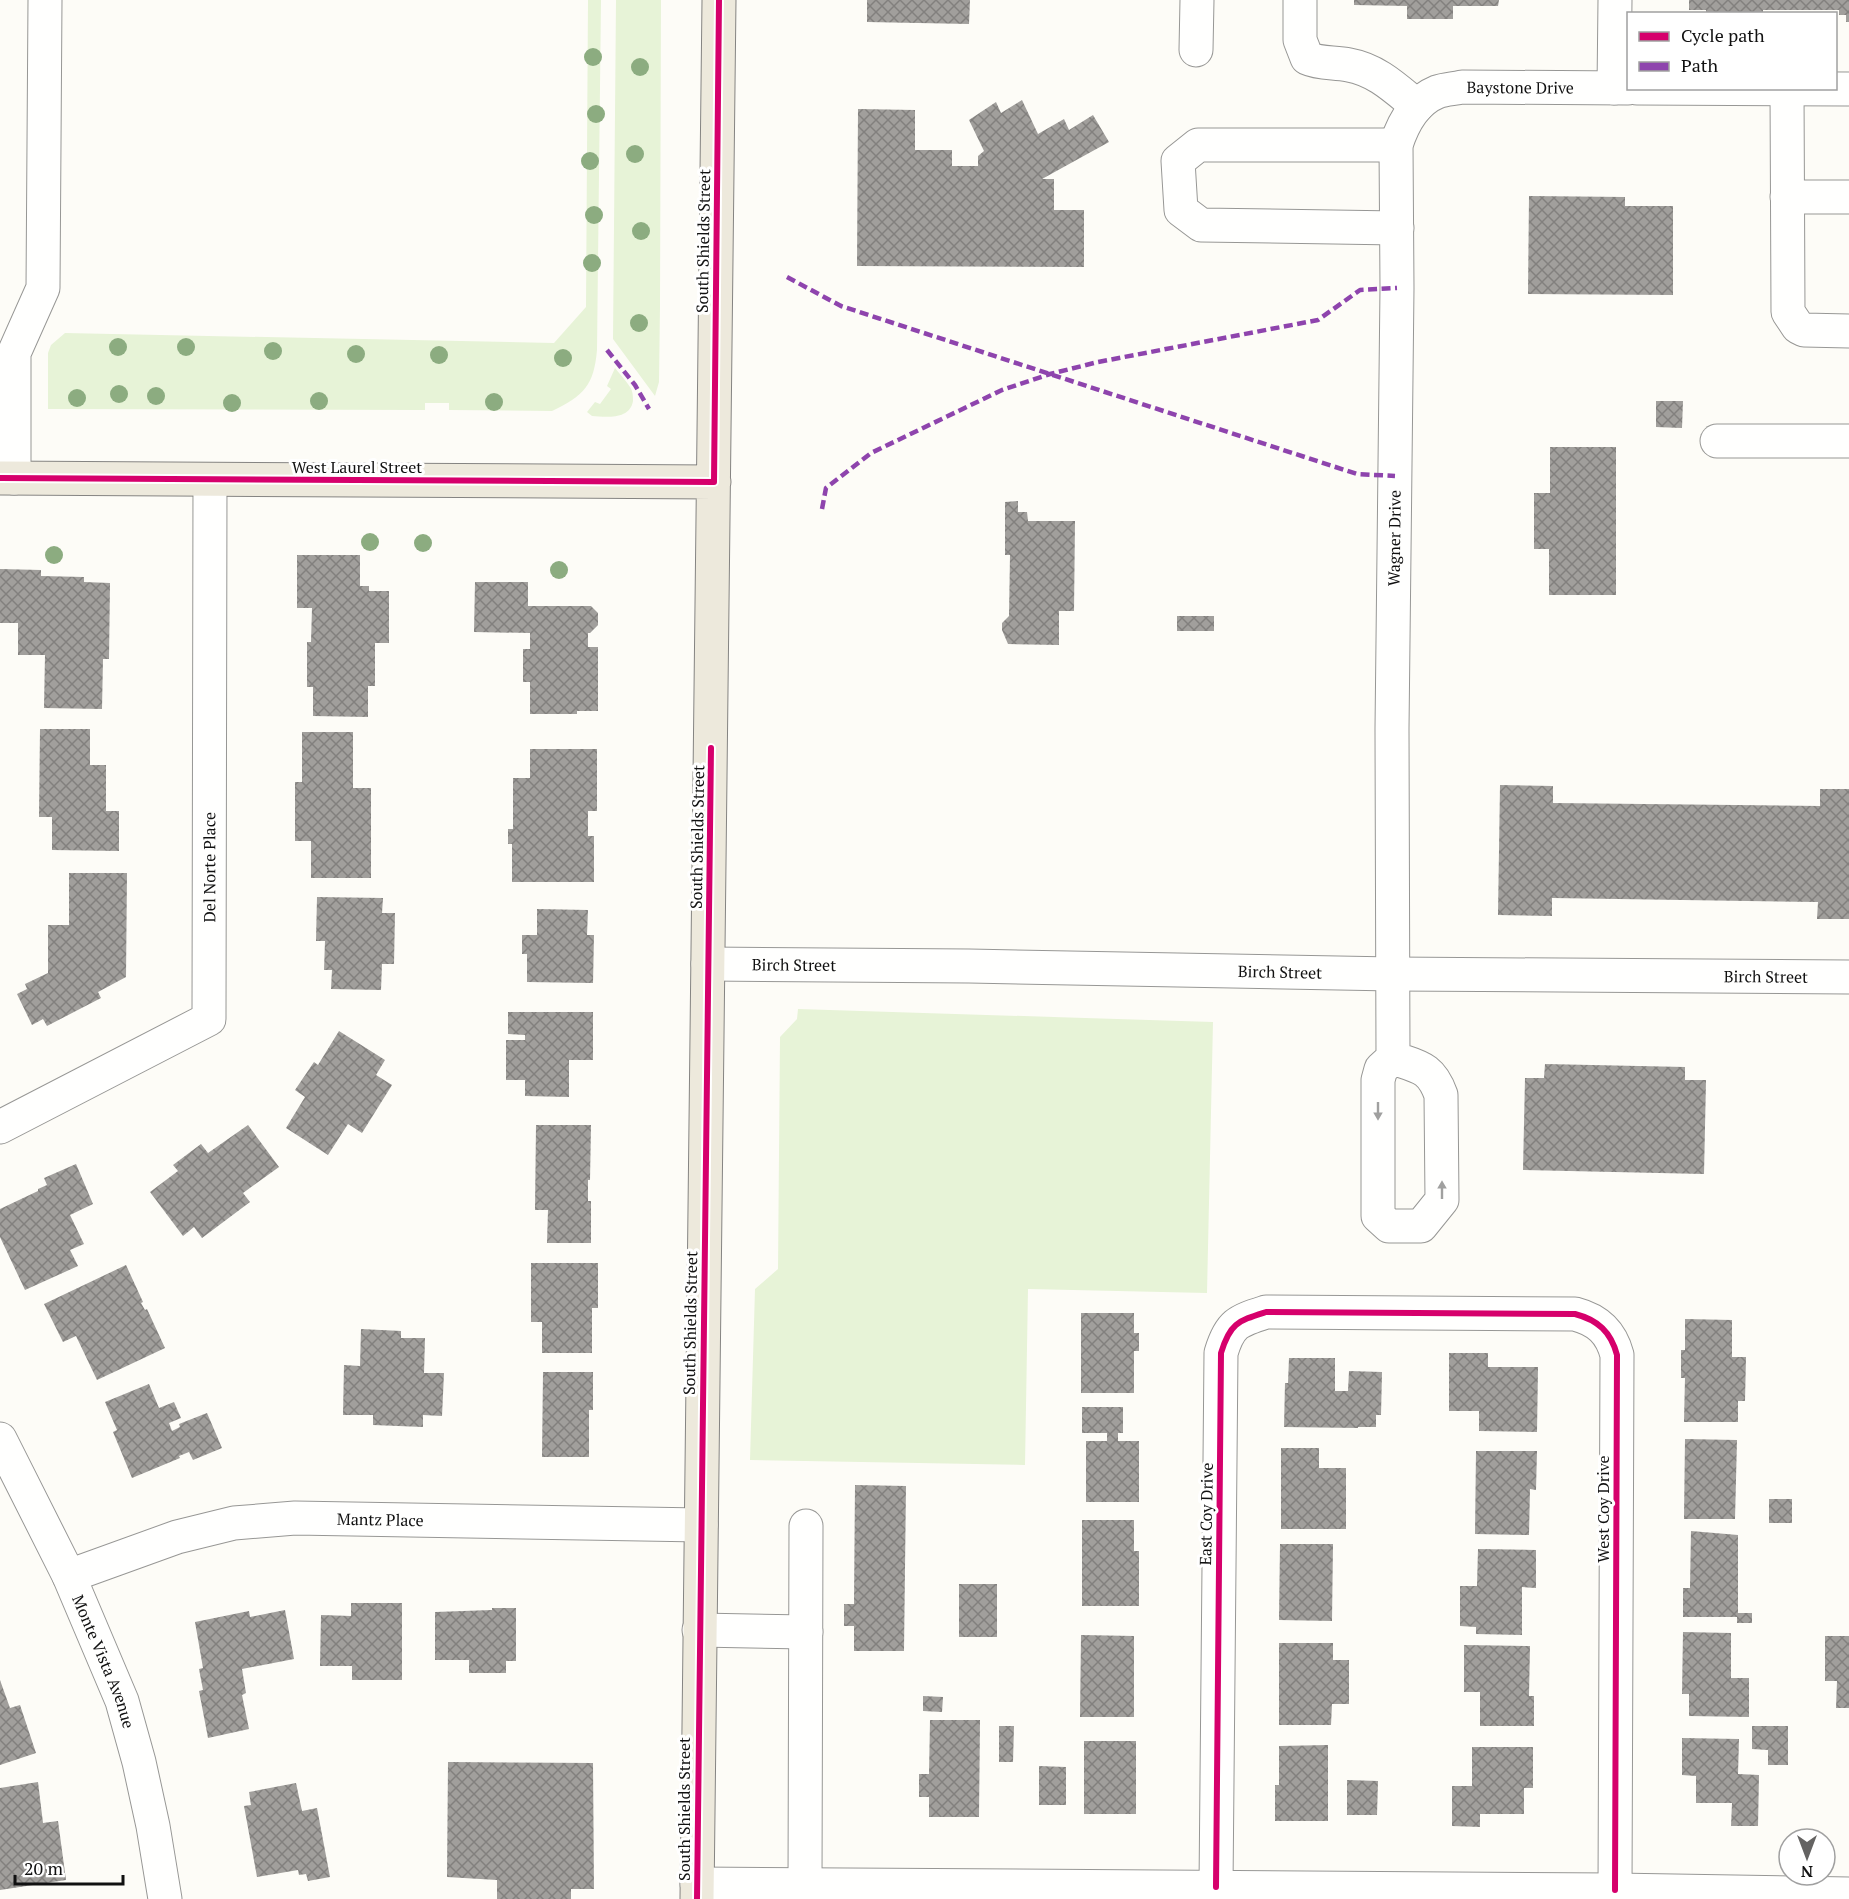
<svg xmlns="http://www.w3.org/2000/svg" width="1849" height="1899" font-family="'PT Serif',serif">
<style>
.grass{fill:#e7f3d7}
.building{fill:url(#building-cross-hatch)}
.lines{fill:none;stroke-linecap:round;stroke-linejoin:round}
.minor-casing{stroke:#979795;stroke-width:35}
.major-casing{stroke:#858482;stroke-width:35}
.minor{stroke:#fffffe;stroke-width:33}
.major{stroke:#ede9dc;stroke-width:33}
.quiet{stroke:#8e44ad;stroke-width:4.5;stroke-dasharray:9 4.5;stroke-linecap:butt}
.cycleway-casing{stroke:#fff;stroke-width:10}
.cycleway{stroke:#d6006c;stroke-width:6}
.tree{fill:#8cac80}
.oneway{fill:#a0a09f}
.labels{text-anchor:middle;stroke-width:6;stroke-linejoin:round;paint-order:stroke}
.street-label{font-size:16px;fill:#111;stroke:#fff}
</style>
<defs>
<pattern id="building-cross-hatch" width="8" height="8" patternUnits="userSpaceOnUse" patternTransform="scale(1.5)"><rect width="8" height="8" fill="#a19f9c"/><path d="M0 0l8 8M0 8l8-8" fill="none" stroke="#82807e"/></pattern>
</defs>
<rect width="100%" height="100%" fill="#fdfcf7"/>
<path class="grass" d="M588 0H601L597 350C594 385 584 396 552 411L449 410V403H425V410L48 409V353L51 345 65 333 554 343 586 307Z
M616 0H661L660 306 659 382 655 396 613 339Z
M615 368C620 374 626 381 630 387 633 391 633 397 633 401 630 420 606 417 592 416L587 412 595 402 600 404 611 389 607 386Z
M798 1009 1213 1022 1207 1293 1028 1289 1025 1465 750 1460 755 1289 778 1269 780 1037 797 1019Z"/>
<path class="building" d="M867 0H970L969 24 867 22Z
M1354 0H1499L1498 6H1453V19H1407V6L1354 5Z
M1689 0H1849V22H1846V15H1839V10H1763V14H1706V10H1689Z
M1022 100 1038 134 1064 119 1069 130 1093 115 1109 142 1042 179H1054V210H1084V267L857 266 858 109 915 110V150H952V166H978V156L984 151 969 120 996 102 1001 113Z
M1529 196 1625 197V206H1673V295L1528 294Z
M1656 401H1683L1682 428 1656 427Z
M1550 447H1616V595H1549V549H1534V493H1550Z
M1018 501V512H1027L1028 521H1075L1074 611H1059V645L1008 644 1002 630V623L1009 616 1010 555H1005V502Z
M297 555H360V586H369V591H389V643H375V686H368V717L313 716V687H307V642H311L312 608H297Z
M0 569 41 570V576L84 577V582L110 583 109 659H103L102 709 44 708 45 655H18V623H0Z
M475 582H528V606H591L598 613V625L590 633H588V647H598V711H577V714H530V682H523V649H530V633L474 632Z
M1177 616H1214V631H1177Z
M40 729H90V765H106V811H119V851L52 850V817H39Z
M302 732H353V788H371V878H311V841H295V782H302Z
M530 749H597V811H588V836H594V882H512V844H508V829H513V778H530Z
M1500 785 1553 786V803L1820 806V789H1849V919H1817L1818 902 1552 898V916L1498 915Z
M69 873H127L126 977 98 992 101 998 47 1026 43 1019 32 1025 17 994 27 989 25 984 48 973V925H69Z
M317 897 383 898 382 913H395L394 964H382L381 990 331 989 332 970H324L325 941H316Z
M537 909 588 910 587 935H594L593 983 527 982V954H522V935H537Z
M508 1012H593V1060H569V1097L525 1096V1080H506V1040H525V1035L508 1034Z
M339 1031 385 1060 376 1075 392 1085 362 1133 348 1124 328 1155 286 1128 305 1097 295 1090 314 1062 318 1065Z
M1545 1064 1685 1067V1080H1706L1704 1174 1523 1170 1525 1078H1544Z
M248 1125 279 1167 243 1193 250 1202 202 1238 194 1227 183 1236 150 1192 178 1171 173 1165 201 1144 208 1153Z
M536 1125H591L590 1180H588V1201H591V1243H547L548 1210H535Z
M76 1164 93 1204 70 1215 84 1244 70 1250 78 1266 25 1290 0 1237V1209L38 1191V1189L47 1185 44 1178Z
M531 1263H598V1308H592V1353H542V1322H531Z
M126 1265 143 1302 141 1303 145 1310 147 1309 165 1348 97 1380 76 1336 63 1342 44 1304Z
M1081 1313H1134V1333H1139V1351H1134V1393H1081Z
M1685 1319 1732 1320V1357H1746L1745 1401H1738V1422H1684L1685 1378H1681V1350H1685Z
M361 1329 401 1331V1338H425L424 1373H444L442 1416 423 1415V1427L373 1425V1415H343L344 1365 360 1366Z
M1449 1353H1488V1367H1538L1537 1432 1479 1431V1411H1449Z
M1289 1358H1335V1391H1348L1349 1371 1382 1372 1381 1415H1376V1427H1358V1428L1284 1427 1285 1383H1288Z
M543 1372H593V1410H589V1457H542Z
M149 1384 159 1408 174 1402 181 1418 169 1423 172 1431 180 1427 179 1424 207 1413 222 1448 193 1460 189 1452 179 1456 180 1458 132 1478 113 1432 117 1430 105 1402Z
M1082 1407H1123V1433H1118V1441H1139V1502H1086V1441H1107V1433H1082Z
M1685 1439 1737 1440 1735 1519H1684Z
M1281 1448H1319V1468H1346V1529H1281Z
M1476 1451H1537L1536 1490 1530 1489 1529 1535 1475 1534Z
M855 1485 906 1486 904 1651H854V1626H844V1604H854Z
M1769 1499H1792V1523H1769Z
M1082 1520H1134V1551H1139V1606H1082Z
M1691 1531 1738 1535V1613H1752V1623H1737V1617H1683V1588H1690Z
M1280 1544H1333L1332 1621 1279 1620Z
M1478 1549 1536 1550V1588L1522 1587V1635L1476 1634V1627L1460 1626V1586H1477Z
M959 1584H997V1637H959Z
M351 1603H402V1680H352V1666H320L321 1615 351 1616Z
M492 1608H516V1661H506V1673H469V1660H435V1612L492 1610Z
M285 1610 294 1659 242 1669 246 1693 242 1695 249 1729 208 1738 199 1691 203 1690 199 1669 203 1668 195 1622 249 1611 250 1617Z
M1683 1632 1731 1633V1678H1749V1717L1689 1716V1694H1682Z
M1081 1635 1134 1636V1717H1080Z
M1825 1636H1849V1708H1836L1837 1681H1825Z
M1279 1643H1333V1660H1349V1704H1332L1331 1725H1279Z
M1464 1645 1530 1646 1529 1696H1534V1726H1480V1692H1464Z
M0 1680 10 1708 20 1705 36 1753 0 1765Z
M923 1696 943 1697 942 1712 923 1711Z
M930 1720H980L979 1817H929V1797H919V1774H929Z
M999 1726H1014L1013 1762H999Z
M1752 1726H1788V1765H1768V1750L1752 1749Z
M1682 1738 1739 1739 1738 1774 1759 1775 1758 1826H1731L1732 1803H1696V1776L1682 1775Z
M1084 1741H1136V1814H1084Z
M1328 1745V1821H1275V1785H1279V1746Z
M1472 1747H1533V1788H1524V1814H1480V1827L1452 1826V1786H1472Z
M448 1762 593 1763 594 1889H571V1899H497V1880L447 1877Z
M1039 1766 1066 1767V1805H1039Z
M1347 1780 1378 1781 1377 1815H1347Z
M38 1782 43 1823 58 1821 66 1880 0 1890V1788Z
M296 1783 302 1811 317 1808 330 1877 308 1881 306 1874 299 1875 298 1870 257 1877 244 1806 251 1805 249 1792Z"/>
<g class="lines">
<g class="minor-casing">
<g id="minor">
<path d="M1300 0V40L1307 58C1320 64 1334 62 1349 65 1377 70 1396 89 1417 106"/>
<path d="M1196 50 1197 0"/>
<path d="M1614 88 1615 0"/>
<path d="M1637 88 1849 89"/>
<path d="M1787 89 1788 312 1798 327 1804 330 1849 331"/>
<path d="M1396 145H1198L1178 161 1181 210 1201 225 1397 228"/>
<path d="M1787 197H1849"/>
<path d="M1717 441H1849"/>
<path d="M14 478V353L43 288 45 0"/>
<path id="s1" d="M708 964 969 966 1393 974 1849 977"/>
<path id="s2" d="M1393 1058C1419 1067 1431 1067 1441 1095L1442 1200 1421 1226H1389L1378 1216V1080L1381 1069 1393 1058 1392 729 1397 288 1396 145C1403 123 1415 101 1437 92 1445 89 1454 89 1462 87L1628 88"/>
<path id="s3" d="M0 1127 209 1019 210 480"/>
<path id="s4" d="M0 1439 69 1576 122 1701 139 1762 153 1826 165 1899"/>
<path id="s5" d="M69 1576 177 1537 234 1523 295 1518 701 1525"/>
<path d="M699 1630 806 1632"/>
<path d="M697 1884 1615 1890 1849 1894"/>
<path d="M805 1886 806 1526"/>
<path d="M1216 1887 1221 1353C1230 1323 1238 1321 1266 1312L1575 1314C1598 1320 1611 1332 1617 1355L1615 1890"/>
</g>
</g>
<g class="major-casing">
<path id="major" d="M0 478 714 482
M697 1899 719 0"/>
</g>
<use href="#minor" class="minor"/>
<use href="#major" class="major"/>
<path class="quiet" d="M787 277 841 306 1357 474 1395 476
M607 350 635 385 649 409
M822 509 826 488 871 453 1002 390 1050 374 1098 362 1318 320 1360 290 1397 288"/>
<g class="cycleway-casing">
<path id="cycleway" d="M0 478 714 482 719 0
M1216 1887 1221 1353C1230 1323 1238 1321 1266 1312L1575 1314C1598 1320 1611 1332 1617 1355L1615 1890
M697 1899 711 748"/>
</g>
<use href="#cycleway" class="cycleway"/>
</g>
<g class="tree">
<circle cx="593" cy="57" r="9"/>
<circle cx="640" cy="67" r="9"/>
<circle cx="596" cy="114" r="9"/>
<circle cx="635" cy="154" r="9"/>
<circle cx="590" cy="161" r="9"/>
<circle cx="594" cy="215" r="9"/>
<circle cx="641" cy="231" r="9"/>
<circle cx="592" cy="263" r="9"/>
<circle cx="639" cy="323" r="9"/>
<circle cx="118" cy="347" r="9"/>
<circle cx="186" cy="347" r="9"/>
<circle cx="273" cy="351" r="9"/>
<circle cx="356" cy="354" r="9"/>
<circle cx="439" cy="355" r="9"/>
<circle cx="563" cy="358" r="9"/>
<circle cx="119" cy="394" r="9"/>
<circle cx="156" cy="396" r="9"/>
<circle cx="77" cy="398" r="9"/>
<circle cx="319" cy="401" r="9"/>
<circle cx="494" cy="402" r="9"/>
<circle cx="232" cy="403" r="9"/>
<circle cx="370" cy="542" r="9"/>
<circle cx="423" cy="543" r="9"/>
<circle cx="54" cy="555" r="9"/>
<circle cx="559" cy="570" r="9"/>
</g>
<defs><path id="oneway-solid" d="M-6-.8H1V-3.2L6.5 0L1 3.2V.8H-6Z" transform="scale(1.5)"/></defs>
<g class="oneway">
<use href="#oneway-solid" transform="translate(1378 1111) rotate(90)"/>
<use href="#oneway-solid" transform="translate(1442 1190) rotate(-90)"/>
</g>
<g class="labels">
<g class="street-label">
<text dy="6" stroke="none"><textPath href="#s2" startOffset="1479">Baystone Drive</textPath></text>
<text transform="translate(703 241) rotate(-89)" y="6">South Shields Street</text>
<text x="357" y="473">West Laurel Street</text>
<text dy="6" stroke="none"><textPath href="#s2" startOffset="933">Wagner Drive</textPath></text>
<text transform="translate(697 837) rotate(-89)" y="6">South Shields Street</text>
<text dy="6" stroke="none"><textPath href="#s3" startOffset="387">Del Norte Place</textPath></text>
<text dy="6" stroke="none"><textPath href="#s1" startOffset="86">Birch Street</textPath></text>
<text dy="6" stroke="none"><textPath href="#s1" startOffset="572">Birch Street</textPath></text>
<text dy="6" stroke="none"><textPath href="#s1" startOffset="1058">Birch Street</textPath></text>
<text transform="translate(690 1323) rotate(-89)" y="6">South Shields Street</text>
<text transform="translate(1603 1509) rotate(-90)" y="6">West Coy Drive</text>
<text transform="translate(1206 1514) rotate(-89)" y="6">East Coy Drive</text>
<text dy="6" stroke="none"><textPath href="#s5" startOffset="320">Mantz Place</textPath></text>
<text dy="6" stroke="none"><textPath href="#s4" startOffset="246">Monte Vista Avenue</textPath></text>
<text transform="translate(684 1809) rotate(-90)" y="6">South Shields Street</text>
</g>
</g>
<rect x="1627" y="12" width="210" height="78" fill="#ffffff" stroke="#a0a0a0" stroke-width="1.5"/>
<rect x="1639" y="32" width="30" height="9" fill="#d6006c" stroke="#a0a0a0" stroke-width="1.5"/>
<text x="1681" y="42" font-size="18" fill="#111111">Cycle path</text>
<rect x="1639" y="62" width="30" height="9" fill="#8e44ad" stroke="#a0a0a0" stroke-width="1.5"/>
<text x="1681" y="72" font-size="18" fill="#111111">Path</text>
<g transform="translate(1807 1857) rotate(180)"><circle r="28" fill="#ffffff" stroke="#a0a0a0" stroke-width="1.5"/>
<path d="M0-4.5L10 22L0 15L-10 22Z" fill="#646362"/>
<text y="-9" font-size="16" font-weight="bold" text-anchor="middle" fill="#111111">N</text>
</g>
<path d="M15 1875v9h108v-9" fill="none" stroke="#111111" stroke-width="3"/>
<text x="24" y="1875" font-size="18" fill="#111111" stroke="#ffffff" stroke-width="4.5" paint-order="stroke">20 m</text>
</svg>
